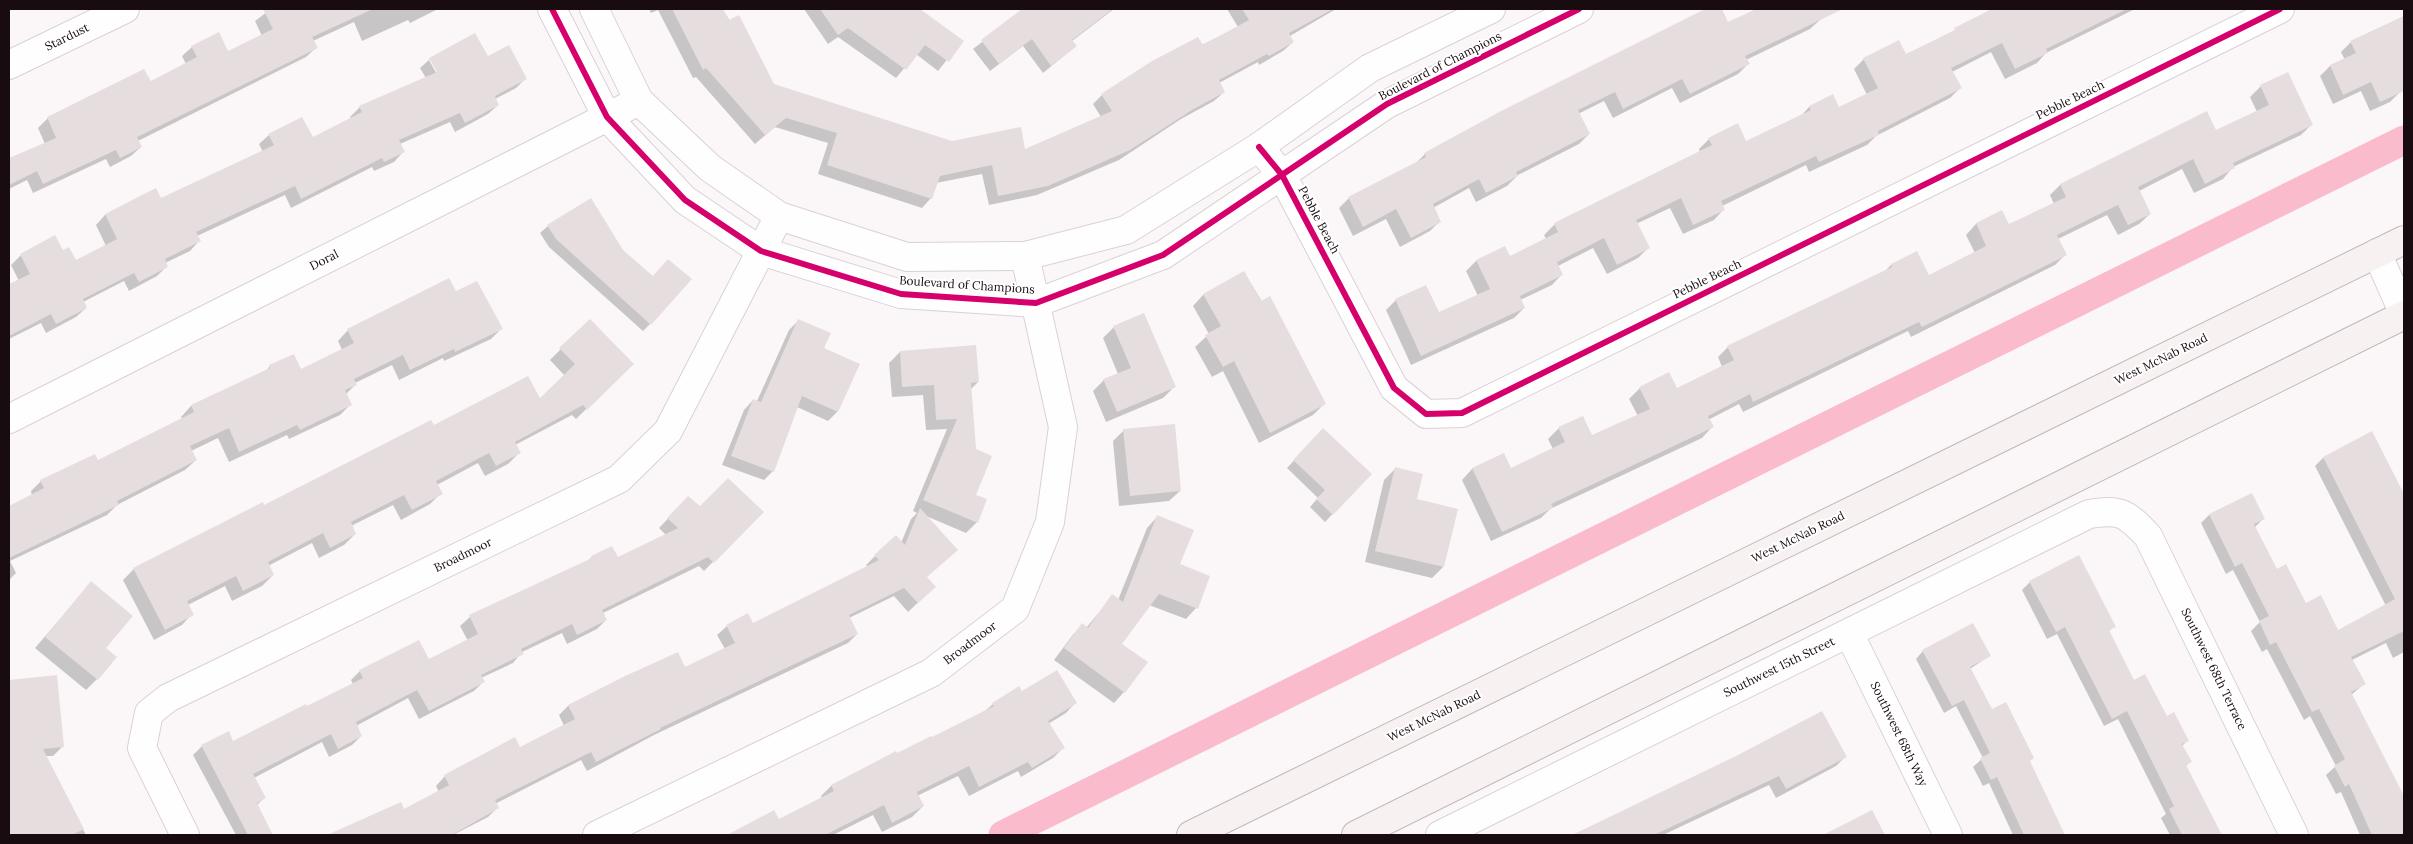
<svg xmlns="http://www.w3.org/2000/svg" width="2413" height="844" font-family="Lora,serif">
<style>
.shadow{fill:#0003;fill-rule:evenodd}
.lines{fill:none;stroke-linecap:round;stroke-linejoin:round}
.canal{stroke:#fabccd;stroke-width:29}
.building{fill:#e6dddf}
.minor-casing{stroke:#dbd1d4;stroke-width:30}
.tertiary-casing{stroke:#dbd1d4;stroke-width:30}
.primary-casing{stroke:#c2b7b9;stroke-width:30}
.minor{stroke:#fefefe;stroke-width:28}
.tertiary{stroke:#fefefe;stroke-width:28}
.primary{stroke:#f7f1f2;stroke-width:28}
.cycleway-casing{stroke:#fff;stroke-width:9}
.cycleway{stroke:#d6006c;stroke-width:6}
.labels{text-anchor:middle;stroke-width:4;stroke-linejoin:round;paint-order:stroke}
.street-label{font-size:12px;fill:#190c10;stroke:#fff}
</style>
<rect width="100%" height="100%" fill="#fbf7f8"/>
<path class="shadow" d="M271 9H438L410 23 408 20 362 41 354 22 313 41 316 48 306 57 138 141 141 147 131 156 110 167 106 159 33 193 27 180 9 189V154L11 159 45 144 38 128 48 118 150 83 186 64 182 56 192 47 228 53 262 36 255 21Z
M649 9H722L773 85 952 142 1024 151 1101 117 1093 104 1102 95 1238 27 1227 9H1336L1290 36 1293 42 1283 51 1259 65 1258 62 1219 83 1224 92 1214 101 1181 119 1119 160 1037 195 989 205 982 174 936 183 931 198 922 208 818 174 828 143 775 127 755 144 696 77 693 78 658 10 651 13Z
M804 9H918L962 41 938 71 916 54 896 78 838 37 828 44Z
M1025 9H1114L1072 41 1076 46 1043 73 1023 46 990 71 973 49Z
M1708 9H1720L1728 24 1759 9H1816L1821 19 1810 29 1746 60 1748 64 1738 74 1680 103 1672 88 1613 118 1604 101 1578 114 1589 134 1579 144 1518 175 1507 186 1476 202 1469 188 1433 208 1440 221 1430 231 1400 247 1386 219 1353 236 1339 208 1349 198 1415 164 1425 154 1503 111Z
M1996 9H2135L2046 53 2037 63 2005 79 1991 52 1952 72 1960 88 1950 98 1876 136 1867 145 1809 172 1806 165 1722 206 1724 209 1714 220 1683 234 1670 208 1636 224 1648 248 1638 258 1607 274 1593 248 1558 266 1562 274 1552 285 1520 300 1524 308 1514 318 1411 365 1386 310 1396 300 1439 314 1478 296 1466 271 1476 261 1504 247 1510 258 1546 239 1544 235 1555 224 1700 152 1699 149 1709 139 1746 143 1800 117 1809 107 1838 108 1867 95 1854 69 1864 59 1906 56Z
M2404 16V57L2387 65 2400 92 2390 102 2370 111 2361 91 2333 104 2320 76 2330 66 2345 60 2341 52 2351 42Z
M487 58 526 78 516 88 495 99 498 105 488 114 455 132 450 122 400 144 403 152 394 162 374 171 372 167 291 208 285 195 197 236 199 241 190 251 165 263 167 266 157 276 129 291 124 281 83 302 86 308 76 317 46 333 41 323 9 339V286L19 281 11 265 21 255 63 252 75 262 106 246 96 225 105 215 155 190 160 200 263 152 259 144 269 135 312 139 351 119 350 117 360 107 426 78 420 68 430 59ZM429 60H432L441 77 439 78Z
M2261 86 2311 125 2301 135 2233 167 2223 179 2194 193 2182 169 2139 191 2150 214 2139 224 2118 235 2107 215 2058 239 2065 255 2055 265 1911 337 1908 331 1743 412 1739 404 1708 420 1712 427 1702 438 1550 509 1541 518 1491 541 1462 480 1472 469 1503 455 1510 469 1553 449 1548 439 1559 428 1592 437 1638 416 1629 399 1640 388 1677 390 1722 367 1718 357 1728 347 1884 272 1891 265 1917 252 1929 276 1975 253 1966 235 1976 224 2001 212 2008 226 2054 204 2050 195 2060 185 2215 131 2257 112 2250 97Z
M591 199 650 324 643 331 549 247 540 233 548 226Z
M1244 272 1324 404 1313 415 1259 443 1223 371 1212 377 1195 347 1209 334 1193 306 1203 295Z
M455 293 501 329 491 339 444 361 443 358 399 380 392 365 355 383V385L346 394 350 405 340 415 289 439 287 435 229 462 218 438 191 451 196 460 185 470 117 505 107 515 10 561 16 573 9 580V507L32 496 31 491 41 481 98 462 182 419 181 417 191 406 264 373 270 366 300 370 342 350 338 341 348 330Z
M590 320 632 364 576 419 572 415 515 445 519 453 508 464 485 476 478 463 437 485 441 493 430 504 401 520 393 505 351 526 355 534 344 545 319 558 312 543 268 566 273 575 262 586 232 601 225 586 188 605 192 614 182 625 154 640 123 580 134 569 433 427 540 400 565 376 550 360Z
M799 320 823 349 858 365 837 412 828 421 797 407 773 471 764 480 722 465 744 410 753 400 757 401 789 330Z
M1114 327 1174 387 1163 398 1106 422 1093 391 1104 380 1118 374 1103 338Z
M900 352 978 382 971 389 977 522 966 533 926 516 925 596 908 612 894 596 849 618 857 634 848 643 654 735 587 771 581 760 495 804 497 808 488 817 453 835H332L401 803 404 810 439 792 436 786 445 776 520 749 564 726 559 715 568 706 623 678 684 668 725 649 717 635 727 626 753 625 868 567 866 565 875 556 901 543 911 519 917 513 913 511 947 429 926 430 923 395 892 397 889 363Z
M1124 430 1180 491 1169 501 1119 506 1113 441Z
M2372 433 2404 505V652L2393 658 2386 643 2352 660 2364 684 2351 695 2404 798V835H2360L2341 792 2336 794 2326 775 2336 766 2310 716 2304 720 2267 649 2262 652 2251 631 2260 622 2233 570 2226 574 2201 523 2209 515 2251 494 2263 519 2254 528 2276 571 2305 605 2338 631 2386 606 2315 466 2323 458Z
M1316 437 1370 474 1325 522 1310 507 1318 498 1287 468Z
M1395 469 1415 500 1443 567 1432 578 1365 562 1384 480Z
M688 498 700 508 762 512 704 571 699 566 603 613 606 620 597 629 567 644 562 633 522 652 513 663 481 678 483 682 474 691 419 719 408 698 356 726 361 736 352 745 329 757 322 742 254 778 264 798 257 805 272 835H236L193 755 202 746 233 743 306 708 353 684 351 680 360 671 429 661 468 641 460 626 470 617 588 561 592 557 618 559 666 535 659 528Z
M1157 517 1196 608 1186 619 1149 605 1121 644 1124 692 1114 703 1054 660 1072 636 1082 625 1086 628 1113 596 1118 600 1147 528Z
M2030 582 2114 626 2108 632 2133 681 2187 741 2182 746 2190 762 2186 766 2220 835H2170L2161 818 2166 814 2118 719 2104 726 2057 634 2047 639 2022 590Z
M91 583 97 679 86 690 35 648Z
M1923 651 1989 656 1970 669 1992 710 2029 762 2063 835H2013L1989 783 1983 786 1973 767 1983 758 1956 706 1944 713 1916 659Z
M55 676 63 746 53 756H45L86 835H9V681Z
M1022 693 1076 702 1066 713 1048 724 1063 748 1053 758 1021 777 1018 771 969 796 958 776 917 796 923 806 912 817 882 832 873 815 833 835H730L744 829 778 821 822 798 821 796 831 786 932 739 985 711 993 704Z
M1737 757H1845L1836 766 1776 798 1769 785 1663 835H1573Z
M1872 811 1884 835H1832L1838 829Z"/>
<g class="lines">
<path class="canal" d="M1003 835 2404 140"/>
</g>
<path class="building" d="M263 9H373L312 37 318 48 137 137 142 147 120 158 116 150 43 184 37 171 9 185V158L56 138 47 117 144 69 151 81 197 57 191 46 219 32 228 51 273 29Z
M672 9H723L729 20 739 15 774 84 952 141 1021 127 1025 149 1112 111 1101 94 1152 61 1198 37 1203 45 1249 20 1242 9H1333L1289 33 1294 42 1269 56 1267 54 1219 80 1225 92 1192 110 1130 150 1048 186 998 196 992 165 940 176 932 199 827 165 837 133 786 118 765 135 706 68 703 70Z
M820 9H920L964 41 949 62 925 45 906 70 848 28 838 35Z
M1022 9H1113L1072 40 1077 46 1051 66 1032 39 999 64 981 40Z
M1705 9H1722L1728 22 1756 9H1843L1745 56 1750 64 1690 94 1682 79 1623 109 1615 92 1578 110 1590 134 1516 172 1518 176 1486 193 1479 179 1433 204 1441 222 1411 238 1396 209 1363 227 1348 197 1426 157 1424 153 1503 110Z
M1992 9H2127L2046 49 2048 53 2015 69 2002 43 1951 68 1962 88 1878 131 1879 135 1819 162 1816 156 1721 201 1725 210 1693 225 1681 198 1636 220 1650 248 1617 265 1604 238 1557 262 1563 275 1520 296 1525 308 1421 356 1395 299 1426 285 1439 312 1490 289 1476 260 1505 246 1510 256 1558 232 1554 223 1712 145 1708 138 1738 123 1746 141 1811 110 1809 106 1833 94 1839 107 1878 88 1863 58 1899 40 1906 54 1955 30 1954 28Z
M2404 16V91L2380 102 2371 82 2343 95 2330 65 2356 53 2350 41Z
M475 33 488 56 509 45 527 79 495 96 499 105 465 123 460 113 399 140 405 152 384 162 382 158 301 199 295 186 196 232 201 241 165 259 168 267 139 282 134 273 83 299 87 308 56 324 51 314 9 336V284L30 274 20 254 55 235 63 250 69 247 76 260 117 239 105 214 156 188 161 198 274 145 268 134 302 117 313 137 362 112 359 106 437 72 429 58Z
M2288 72 2313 125 2233 163 2235 168 2205 184 2193 159 2138 187 2151 214 2128 225 2118 205 2057 235 2067 255 1922 327 1919 322 1753 402 1750 394 1708 416 1714 427 1551 504 1553 508 1502 532 1472 468 1504 453 1511 468 1565 442 1558 427 1583 416 1592 435 1650 409 1639 387 1669 372 1677 388 1734 360 1727 346 1892 267 1891 264 1917 251 1929 275 1986 246 1976 223 2002 210 2009 224 2066 197 2060 184 2207 111 2216 130 2269 105 2260 85Z
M591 198 623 250 653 276 668 259 692 279 651 325 556 239 547 225Z
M1244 271 1261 301 1270 296 1326 404 1270 433 1234 361 1223 367 1205 335 1221 326 1203 294Z
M449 278 456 291 477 281 503 329 455 352 454 349 410 370 403 355 354 379 357 385 345 390 352 405 300 430 297 425 239 452 229 428 190 446 197 460 117 501 119 505 9 558V506L44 488 40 480 95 454 98 460 194 412 191 405 270 368 269 365 294 354 301 369 354 343 347 329Z
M1144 313 1176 387 1117 412 1103 379 1131 368 1113 326Z
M590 319 634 364 587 410 583 405 515 442 521 453 496 466 489 453 436 481 443 494 412 510 404 495 351 522 356 534 330 548 323 533 268 562 274 575 243 591 236 576 187 601 194 615 165 630 133 568 263 502 264 505 431 420 434 425 528 376 540 398 575 364 559 348Z
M798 319 831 333 824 348 860 364 838 412 802 396 774 472 731 456 753 399 761 402Z
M976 345 979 382 971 383 976 449 992 456 976 495 987 499 978 523 923 500 957 419 936 420 934 385 902 387 900 351Z
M1175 424 1181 491 1130 496 1123 429Z
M1323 428 1372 474 1333 515 1316 499 1325 490 1293 460Z
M2372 431 2404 494V631L2351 657 2366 684 2351 692 2404 796V835H2372L2349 784 2345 787 2334 766 2345 759 2319 709 2312 712 2276 642 2270 645 2259 621 2269 616 2242 563 2235 567 2209 514 2252 493 2265 519 2254 524 2277 569 2286 564 2306 603 2321 595 2338 630 2395 599 2323 457Z
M1395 467 1423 474 1417 499 1458 509 1444 567 1375 551Z
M728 478 764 512 714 563 708 557 602 610 607 620 577 635 572 624 521 649 524 654 481 675 485 682 429 711 417 690 356 722 362 736 338 749 331 734 253 774 266 798 257 803 273 835H248L201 745 229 731 233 741 306 704 307 706 363 678 359 670 419 640 429 659 478 634 469 615 592 558 591 556 612 546 618 557 678 528 667 518 688 496 700 506Z
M920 508 958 550 927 577 936 587 918 603 904 588 849 615 858 634 660 728 661 729 596 762 591 752 495 800 499 808 452 835H327L401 802 404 809 449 785 444 775 515 737 520 747 575 719 568 705 623 677 678 652 685 667 735 643 726 625 748 613 753 623 879 560 874 555 896 535 905 545Z
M1157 515 1194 530 1180 564 1210 576 1198 609 1159 594 1122 644 1148 662 1125 693 1064 648 1082 623 1088 628 1112 594 1123 602Z
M2079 555 2116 627 2109 630 2134 680 2145 674 2167 716 2174 712 2189 741 2182 744 2192 762 2186 765 2222 835H2182L2169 809 2174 806 2127 711 2112 719 2065 627 2056 632 2029 581Z
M91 581 133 616 106 648 117 657 98 680 45 637Z
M1973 623 1991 656 1970 667 1992 709 2006 702 2034 758 2030 761 2065 835H2024L1997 777 1991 780 1980 758 1990 753 1964 700 1952 706 1922 650Z
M1057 670 1077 703 1048 721 1065 748 1032 768 1028 762 979 787 969 766 917 792 924 806 892 823 884 805 825 835H727L774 810 779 819 834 791 831 785 896 751 897 753 931 736 932 737 994 706 992 703 1019 686 1022 691Z
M57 675 64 747 43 749 84 829 72 835H9V680Z
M1822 711 1847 757 1786 789 1779 776 1654 835H1572L1736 756Z
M1872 810 1885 835H1823Z"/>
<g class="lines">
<g class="minor-casing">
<path id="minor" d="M9 65 125 9
M1259 147 1282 175 1394 388 1426 414 1462 413 2280 9
M2377 253 2404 314
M9 419 639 101
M1849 633 1948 835
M185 835 142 748 149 713 168 698 619 479 668 431 779 216
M597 835 931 673 1015 609 1050 522 1063 427 1025 256
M1440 835 2089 514C2121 509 2126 513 2148 536L2294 835"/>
</g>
<g class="tertiary-casing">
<path id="tertiary" d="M552 9 607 117 685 200 761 251 901 294 1036 303 1163 255 1387 104 1579 9
M594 9 639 101 710 168 779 216 907 257 1025 256 1126 230 1259 147 1370 68 1491 9"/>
</g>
<g class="primary-casing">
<path id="primary" d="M1191 835 2404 240
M1356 835 2404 315"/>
</g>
<use href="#minor" class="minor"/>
<use href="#tertiary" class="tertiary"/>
<use href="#primary" class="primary"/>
<g class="cycleway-casing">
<path id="cycleway" d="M552 9 607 117 685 200 761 251 901 294 1036 303 1163 255 1387 104 1579 9
M1259 147 1282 175 1394 388 1426 414 1462 413 2280 9"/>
</g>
<use href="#cycleway" class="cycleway"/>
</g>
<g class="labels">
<g class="street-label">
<text transform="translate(67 37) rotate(-26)" y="4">Stardust</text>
<text transform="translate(1440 66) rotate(-27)" y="4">Boulevard of Champions</text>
<text transform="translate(2070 100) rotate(-26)" y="4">Pebble Beach</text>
<text transform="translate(1319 220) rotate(62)" y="4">Pebble Beach</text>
<text transform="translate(324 260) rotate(-27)" y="4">Doral</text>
<text transform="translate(1707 279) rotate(-26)" y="4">Pebble Beach</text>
<text transform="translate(967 285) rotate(4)" y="4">Boulevard of Champions</text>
<text transform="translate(2161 359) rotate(-26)" y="4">West McNab Road</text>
<text transform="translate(1798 537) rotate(-26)" y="4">West McNab Road</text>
<text transform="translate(463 555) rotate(-26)" y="4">Broadmoor</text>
<text transform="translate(970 643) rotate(-37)" y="4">Broadmoor</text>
<text transform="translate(1779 667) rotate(-26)" y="4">Southwest 15th Street</text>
<text transform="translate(2214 669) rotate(64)" y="4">Southwest 68th Terrace</text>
<text transform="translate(1434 716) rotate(-26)" y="4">West McNab Road</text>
<text transform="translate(1899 734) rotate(64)" y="4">Southwest 68th Way</text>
</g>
</g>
<rect width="2413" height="844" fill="none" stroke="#190c10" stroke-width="20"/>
</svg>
